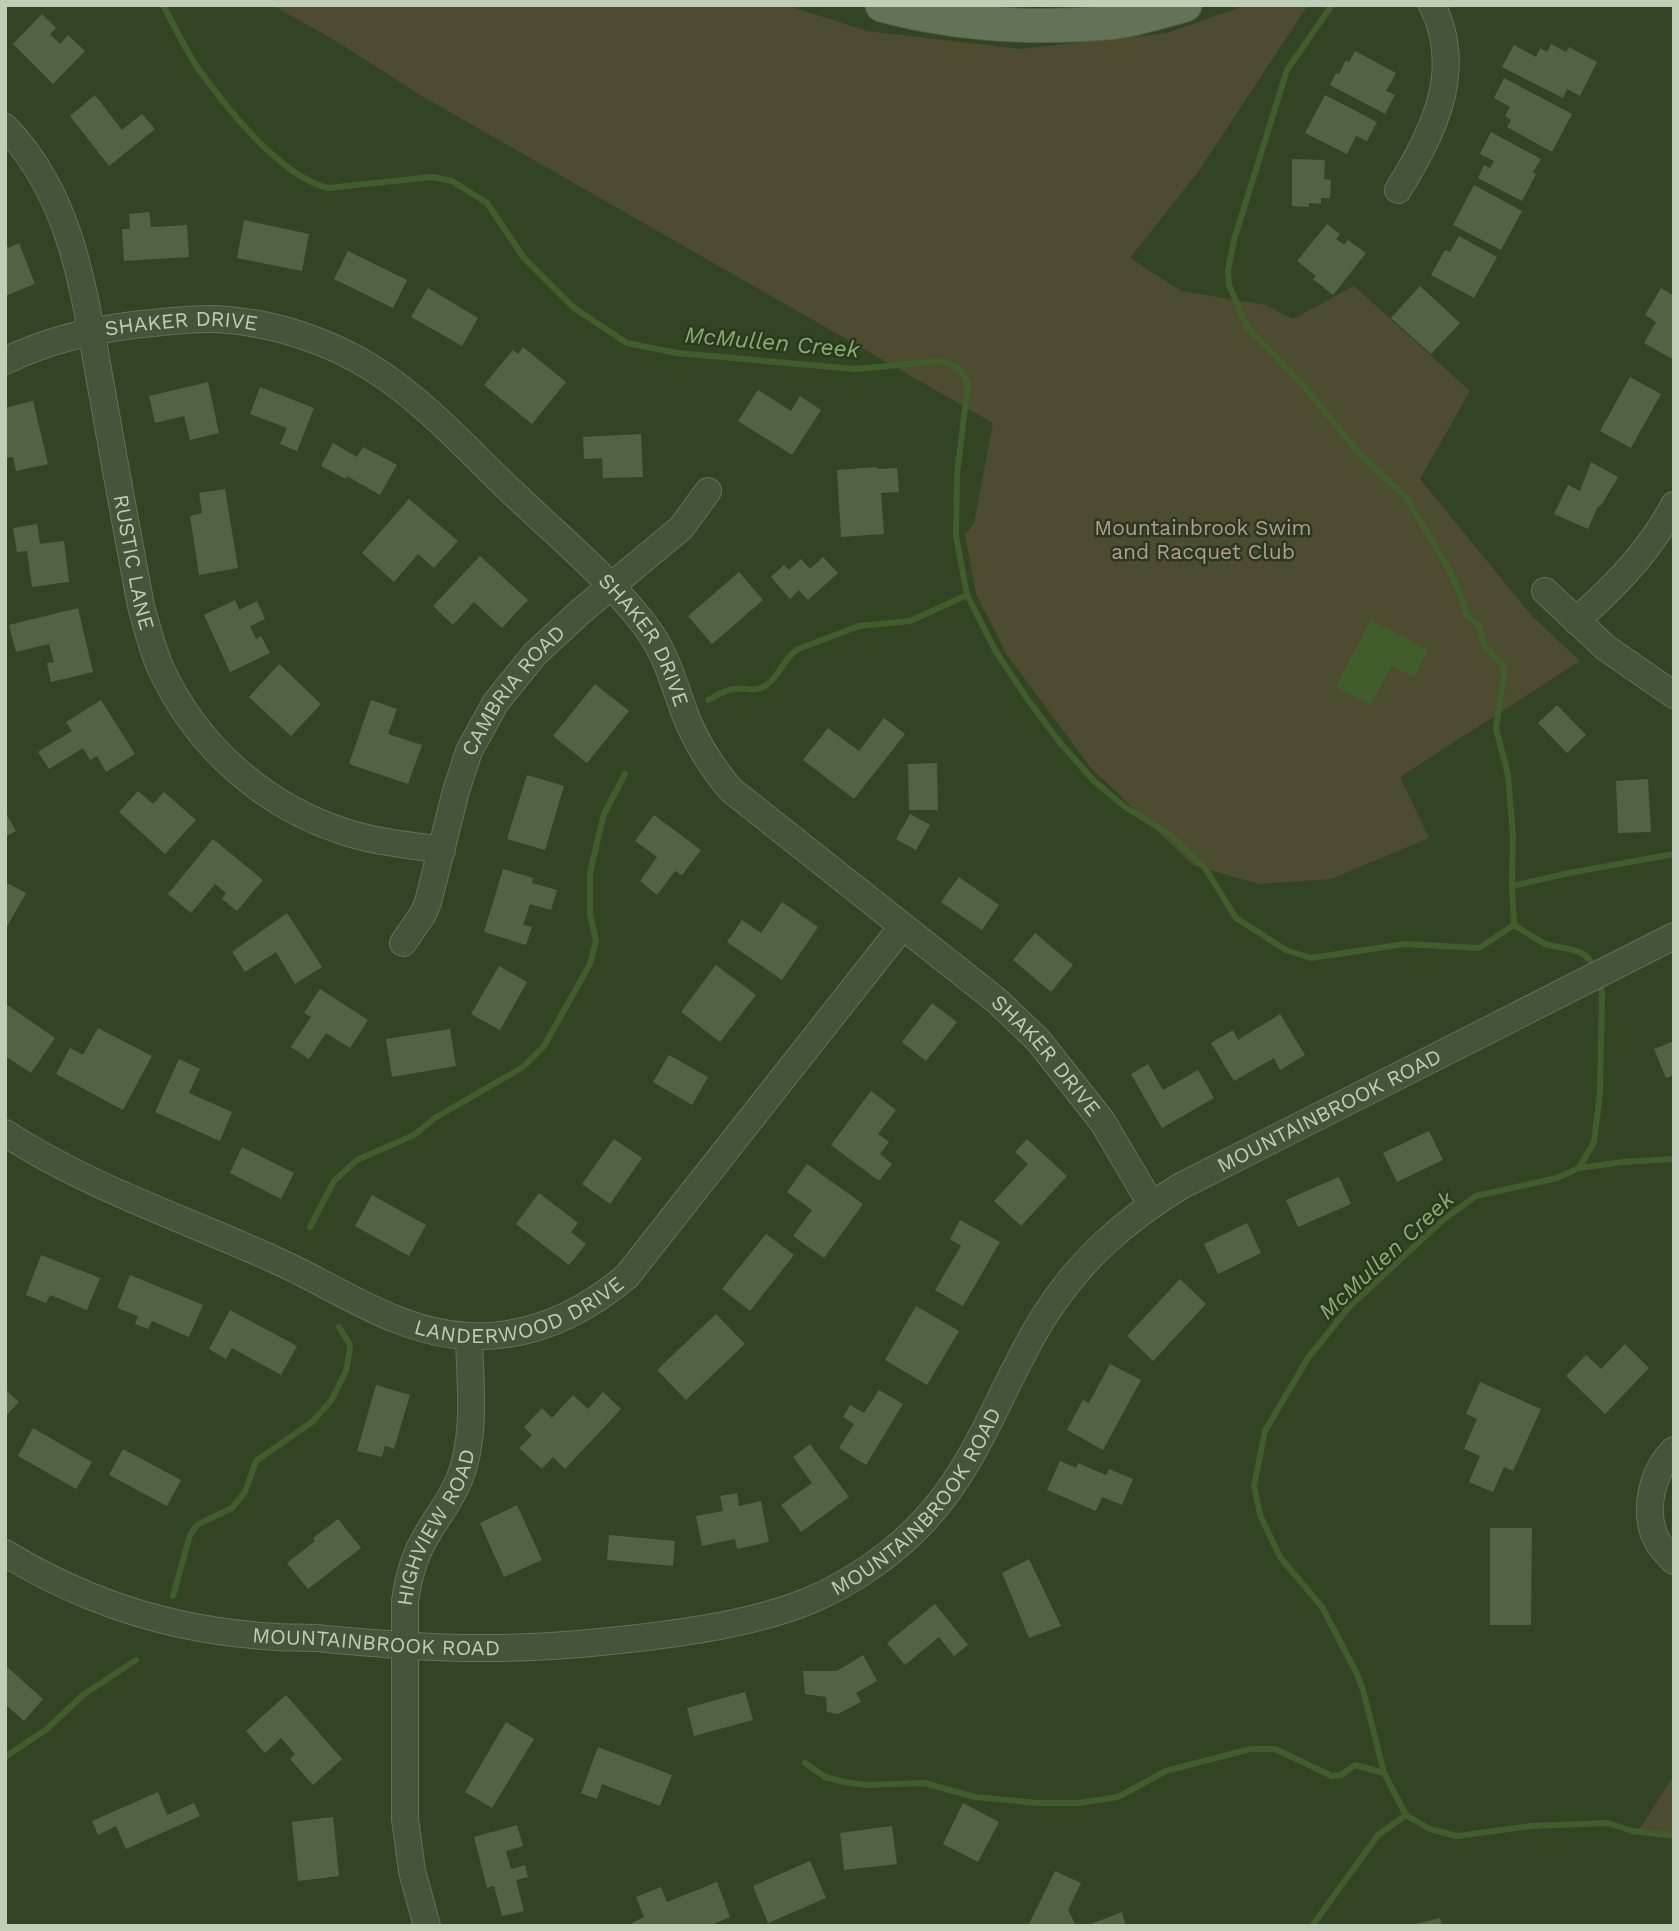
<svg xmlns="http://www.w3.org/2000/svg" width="1679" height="1931" font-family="'Work Sans',sans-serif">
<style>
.green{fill:#4d4b30}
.water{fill:#415d2c}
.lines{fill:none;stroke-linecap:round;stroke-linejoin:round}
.stream{stroke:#415d2c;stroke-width:6}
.building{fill:#516341}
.minor-casing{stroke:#637158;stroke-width:28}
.major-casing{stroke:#516047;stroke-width:35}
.minor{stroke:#45543a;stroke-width:26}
.major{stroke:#647358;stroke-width:33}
.labels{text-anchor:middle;stroke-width:5;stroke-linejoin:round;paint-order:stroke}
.street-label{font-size:21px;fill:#c0cdb7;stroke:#2a391f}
.park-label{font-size:21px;fill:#b79a92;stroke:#2a391f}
.water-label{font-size:23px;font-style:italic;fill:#8aae6f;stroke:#2a391f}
</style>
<rect width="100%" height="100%" fill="#334425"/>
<path class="green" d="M272 5H786L867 31 1020 49 1167 33 1247 5H1308L1198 172 1130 258 1181 291 1266 305 1293 319 1354 286 1470 391 1420 479 1532 616 1580 661 1400 777 1429 838 1331 879 1259 884 1193 865 1091 768 1007 655 976 594 965 535 974 523 993 423 420 95 336 41Z
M1674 1775V1836L1639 1830Z"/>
<path class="water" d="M1371 620 1428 650 1414 677 1392 666 1370 705 1335 687Z"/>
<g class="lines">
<path class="stream" d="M163 5C175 27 186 51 200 71 229 111 280 176 328 188L432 177 452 181 487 203 524 258 574 308 627 343 677 353 855 369 942 361 959 368 968 383 957 474 956 536 967 595 995 650 1026 697 1061 744 1094 781 1125 807 1168 833 1205 868 1236 918 1286 950 1311 958 1405 944 1479 948 1514 925
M1332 5 1287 70 1234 240 1228 270 1229 285 1247 327 1302 384 1359 453 1407 499 1446 564 1459 591 1466 614 1480 627 1484 645 1503 666 1504 675 1496 728 1508 775 1513 835 1512 886 1514 925
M708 700C716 696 725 690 733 689 746 687 754 693 765 686 780 677 783 658 798 649L859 626 910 621 967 595
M1512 886 1569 873 1674 854
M1514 925C1524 931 1533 937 1543 943 1561 951 1586 944 1595 970
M1674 1159 1623 1162 1579 1168 1557 1178 1476 1196 1444 1219 1349 1307 1308 1358 1265 1431 1254 1486 1260 1515 1280 1557 1322 1607 1356 1672 1363 1690 1384 1773 1406 1815 1430 1829 1457 1836 1531 1826 1608 1823 1632 1831 1674 1836
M1579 1168 1594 1142 1600 1093 1602 992 1598 980
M310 1227 334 1181 357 1160 414 1135 435 1118 523 1067 544 1046 590 964 596 941 590 914V872L604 814 625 774
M173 1596 190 1535 197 1525 232 1508 245 1492 256 1461 312 1422 331 1401 346 1371 350 1349 349 1343 339 1327
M5 1757 47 1729 83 1695 136 1660
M805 1763 825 1777 845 1782 865 1785 924 1783 975 1797 1038 1803H1079L1118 1797 1166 1771 1250 1749H1275L1332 1776 1341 1775 1355 1765 1384 1773
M1312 1926 1378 1835 1406 1815"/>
</g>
<path class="building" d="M42 14 56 28 50 34 60 44 68 35 85 51 53 84 13 44Z
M1551 44 1566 52 1569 47 1597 62 1580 96 1567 89 1563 98 1502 67 1514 45 1536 57 1540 48 1547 52Z
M1355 51 1396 73 1386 91 1395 95 1385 114 1330 85 1336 73 1339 74 1346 60 1349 62Z
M1504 78 1572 114 1552 152 1507 127 1511 120 1505 116 1510 107 1494 98Z
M95 95 122 130 142 114 155 129 109 166 70 116Z
M1325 95 1377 122 1367 141 1356 136 1347 154 1305 133Z
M1491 132 1541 159 1533 172 1536 174 1522 201 1478 178 1484 165 1490 168 1494 161 1480 154Z
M1292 159 1325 160 1324 179 1331 180 1330 198H1321V204L1309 203V207L1292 206Z
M1474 185 1522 211 1501 250 1453 225Z
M149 212 151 227 187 225 189 257 124 261 122 229H130L129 214Z
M244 220 309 234 302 271 237 258Z
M1327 224 1340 234 1336 239 1344 245 1348 240 1366 253 1333 295 1313 279 1316 276 1297 261Z
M1459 236 1497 257 1474 298 1431 275 1445 250 1450 252Z
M5 240 8 248 19 243 35 284 5 296Z
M348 251 407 280 393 308 334 279Z
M1420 286 1460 323 1431 354 1391 318Z
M428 288 478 318 462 346 411 317Z
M1661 288 1674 296V360L1644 343 1656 322 1645 315Z
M523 347 566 382 532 424 484 385 513 350 518 354Z
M1630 377 1661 394 1631 448 1600 431Z
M208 382 219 433 190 440 184 416 155 423 149 396Z
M260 387 314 408 297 451 280 444 287 428 250 414Z
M758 390 791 411 800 396 821 410 792 455 738 421Z
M33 401 48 464 16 471 13 457 5 458V408Z
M641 434 643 477 603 478 602 458 584 459 583 437Z
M333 443 357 457 363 447 397 465 380 495 347 476 346 479 321 466Z
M1591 462 1618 477 1602 504 1597 508 1588 529 1554 514 1568 485 1580 491Z
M877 467 878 469 897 468 899 492 881 493 884 534 841 537 837 470Z
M225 489 238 568 199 575 190 516 202 513 199 493Z
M409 499 458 541 434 568 418 554 394 582 362 553Z
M37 524 40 544 64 541 69 582 32 587 27 551 17 552 13 528Z
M480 556 528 600 502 628 474 602 453 625 433 606Z
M823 557 838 573 808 600 799 590 790 599 771 577 784 565 789 570 801 559 810 569Z
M739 572 763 600 712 644 688 616Z
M235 600 239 610 257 601 265 619 250 626 256 639 261 636 270 653 230 672 204 615Z
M78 608 93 672 51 682 47 663 54 662 49 644 16 652 9 625Z
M279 664 321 704 291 736 249 697Z
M595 684 629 711 587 763 553 736Z
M101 700 135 754 106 772 97 756 90 760 83 748 49 769 38 752 72 731 66 722Z
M371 700 397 709 388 734 422 745 408 784 349 764Z
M1557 705 1586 735 1567 753 1538 723Z
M884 718 905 734 854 799 803 760 828 728 859 751Z
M937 763 938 810H909L908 764Z
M527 775 564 786 545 850 507 839Z
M1648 779 1651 832 1618 833 1616 781Z
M138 791 153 804 164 792 196 820 165 854 119 812Z
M5 812 16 831 5 837Z
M910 814 930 825 916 850 896 839Z
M654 815 701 850 682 875 675 871 657 895 640 881 657 857 635 841Z
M213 839 263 880 237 911 222 899 226 893 215 884 191 913 168 894Z
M503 869 533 878 532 883 557 890 551 910 530 904 523 925 532 927 526 945 484 932Z
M959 877 999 905 982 930 941 902Z
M5 882 26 893 5 930Z
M782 902 818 927 782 980 727 942 742 920 761 933Z
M287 913 322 967 295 984 276 952 245 972 232 952Z
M1035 933 1073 965 1051 992 1013 960Z
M716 965 756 995 720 1042 681 1012Z
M499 966 527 982 500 1030 471 1014Z
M320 989 368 1020 350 1048 326 1033 309 1059 291 1047 311 1017 304 1013Z
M932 1003 957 1022 926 1061 902 1042Z
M6 1004 55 1038 31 1073 5 1056Z
M1280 1014 1305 1055 1280 1070 1274 1058 1234 1081 1211 1043 1233 1030 1238 1040Z
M98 1028 152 1056 123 1110 56 1074 70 1048 83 1055Z
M450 1029 456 1066 392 1077 386 1039Z
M1674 1041V1075L1666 1078 1654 1049Z
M669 1055 708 1077 692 1105 653 1082Z
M179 1059 200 1069 189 1093 232 1112 220 1141 155 1112Z
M1148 1064 1163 1090 1198 1070 1214 1098 1162 1128 1131 1074Z
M871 1091 896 1110 878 1134 889 1142 880 1154 892 1164 879 1181 831 1145Z
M1429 1131 1443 1160 1397 1182 1383 1153Z
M614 1139 642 1158 610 1204 582 1184Z
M1027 1139 1067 1176 1021 1226 994 1201 1028 1164 1015 1152Z
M242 1147 294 1173 281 1199 230 1173Z
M807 1164 863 1204 824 1258 793 1236 812 1210 787 1192Z
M1339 1177 1351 1204 1298 1227 1286 1200Z
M539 1193 578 1223 571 1232 586 1244 569 1265 516 1224Z
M372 1195 426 1225 409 1256 355 1226Z
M960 1220 1000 1242 963 1306 935 1290 961 1246 950 1239Z
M1247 1223 1261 1253 1218 1274 1204 1244Z
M766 1234 794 1255 750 1311 722 1289Z
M41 1255 100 1278 87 1310 50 1295 46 1303 26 1295Z
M130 1275 203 1305 189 1337 152 1321 148 1329 135 1324 138 1316 117 1308Z
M1180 1279 1206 1304 1153 1361 1127 1336Z
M916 1306 959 1331 927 1385 885 1360Z
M230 1310 297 1346 281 1375 232 1348 226 1359 209 1349Z
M716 1314 745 1344 686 1400 657 1370Z
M1625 1344 1649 1368 1605 1414 1566 1376 1586 1355 1601 1369Z
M1110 1364 1141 1380 1103 1450 1067 1430 1083 1400 1089 1403Z
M1480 1382 1541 1409 1513 1471 1504 1467 1493 1492 1469 1482 1480 1456 1464 1449 1477 1419 1466 1414Z
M376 1385 410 1395 394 1449 385 1446 382 1457 357 1451Z
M5 1389 19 1402 5 1417Z
M879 1390 903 1404 866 1465 839 1448 854 1424 843 1417 850 1405 864 1413Z
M603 1392 621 1409 565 1469 553 1457 542 1469 519 1448 532 1435 524 1427 542 1408 552 1418 573 1395 588 1409Z
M33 1428 92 1462 76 1489 18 1456Z
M810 1444 849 1497 801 1532 781 1505 812 1483 793 1457Z
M123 1449 181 1480 167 1506 109 1475Z
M1060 1461 1076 1468 1078 1463 1106 1475 1109 1469 1133 1479 1122 1505 1102 1497 1096 1511 1047 1490Z
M737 1493 739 1506 761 1501 769 1542 737 1549 735 1539 702 1546 696 1516 723 1511 720 1496Z
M517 1505 542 1560 504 1577 480 1523Z
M338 1519 361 1548 308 1589 287 1563 315 1541 313 1538Z
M1490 1528H1532L1531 1625H1490Z
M609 1535 675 1541 673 1566 607 1560Z
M1029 1559 1061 1626 1029 1638 1002 1573Z
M935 1604 968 1645 954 1656 939 1637 905 1665 887 1643Z
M863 1655 877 1681 856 1693 861 1702 838 1714 827 1712 826 1697 805 1694 803 1671H837Z
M5 1665 43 1699 24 1721 5 1704Z
M745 1692 753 1720 694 1736 687 1708Z
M286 1695 342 1759 313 1785 290 1759 295 1754 281 1738 265 1753 246 1731Z
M506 1722 534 1739 492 1808 465 1792Z
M598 1747 672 1775 660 1806 602 1784 597 1799 581 1793Z
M158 1792 167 1815 194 1803 200 1816 126 1849 116 1826 98 1835 92 1821Z
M963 1803 999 1822 978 1862 943 1844Z
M333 1817 339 1876 298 1881 292 1822Z
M517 1825 523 1846 506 1851 511 1869 525 1865 528 1877 516 1880 524 1911 502 1916 494 1886 487 1888 474 1837Z
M892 1826 897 1864 844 1870 840 1833Z
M810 1861 826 1898 768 1923 753 1886Z
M1055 1871 1081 1883 1068 1910 1076 1926H1028Z
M717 1882 730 1917 709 1926H633L632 1923 644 1917 636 1897 661 1887 667 1902Z
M1122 1912 1126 1926H1086Z
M1440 1918 1442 1926H1412V1925Z"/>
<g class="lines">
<g class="minor-casing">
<g id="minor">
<path id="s1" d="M5 127C76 200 85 302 103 397 115 467 128 536 141 606 147 627 152 648 160 667 196 745 261 804 342 831 374 842 408 845 442 850"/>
<path d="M1398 190C1433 134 1465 70 1432 5"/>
<path id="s2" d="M5 361C48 340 94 329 142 324 166 322 191 318 216 319 272 322 328 340 375 370 425 402 470 452 513 493 556 534 607 576 644 624 669 656 674 688 689 724 700 749 714 770 731 790L996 1000 1038 1040 1102 1121 1151 1204"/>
<path d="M1545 591 1606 648 1674 695"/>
<path d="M1576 621C1615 586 1649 552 1674 505"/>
<path id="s3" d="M403 943 423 914 428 902 456 791 469 751 496 702 535 654 580 612 681 528 708 491"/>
<path id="s4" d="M5 1133C88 1187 183 1218 273 1259 337 1287 397 1333 468 1336 529 1339 582 1314 627 1276L902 927"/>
<path d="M1674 1450C1653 1470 1644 1507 1654 1534 1658 1545 1666 1553 1674 1561"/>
<path id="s5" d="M5 1553C58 1586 120 1611 180 1624 212 1631 244 1635 277 1637 293 1638 310 1637 326 1639 382 1644 437 1649 494 1648 545 1648 596 1643 647 1637 702 1630 760 1621 811 1600 851 1583 890 1556 920 1525 979 1465 1001 1384 1045 1315 1080 1260 1125 1220 1181 1186L1674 936"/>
<path id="s6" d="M427 1926 412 1871 405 1819V1601C408 1580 413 1559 424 1540 435 1519 450 1502 459 1480 477 1436 470 1383 469 1337"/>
</g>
</g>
<g class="major-casing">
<path id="major" d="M882 5C956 25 1030 29 1106 23 1132 21 1159 12 1185 5"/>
</g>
<use href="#minor" class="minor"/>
<use href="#major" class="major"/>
</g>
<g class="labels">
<g class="street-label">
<text dy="7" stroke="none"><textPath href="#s2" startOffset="182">SHAKER DRIVE</textPath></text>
<text dy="7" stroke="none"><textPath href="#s1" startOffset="460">RUSTIC LANE</textPath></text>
<text dy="7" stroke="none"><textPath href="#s2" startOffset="770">SHAKER DRIVE</textPath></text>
<text dy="7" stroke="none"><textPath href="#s3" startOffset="280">CAMBRIA ROAD</textPath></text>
<text dy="7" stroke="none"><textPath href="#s2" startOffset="1358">SHAKER DRIVE</textPath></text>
<text dy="7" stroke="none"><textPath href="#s5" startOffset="1561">MOUNTAINBROOK ROAD</textPath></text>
<text dy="7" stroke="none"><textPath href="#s4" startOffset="564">LANDERWOOD DRIVE</textPath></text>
<text dy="7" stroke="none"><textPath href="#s5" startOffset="975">MOUNTAINBROOK ROAD</textPath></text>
<text dy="7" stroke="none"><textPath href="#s6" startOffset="408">HIGHVIEW ROAD</textPath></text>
<text dy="7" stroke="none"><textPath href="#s5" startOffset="387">MOUNTAINBROOK ROAD</textPath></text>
</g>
<g class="park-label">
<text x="1203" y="535">Mountainbrook Swim<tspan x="1203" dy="24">and Racquet Club</tspan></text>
</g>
<g class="water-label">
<text transform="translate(772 342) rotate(5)" y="8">McMullen Creek</text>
<text transform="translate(1386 1255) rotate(-43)" y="8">McMullen Creek</text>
</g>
</g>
<rect width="1679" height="1931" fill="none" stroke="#c0cdb7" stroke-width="14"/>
</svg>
